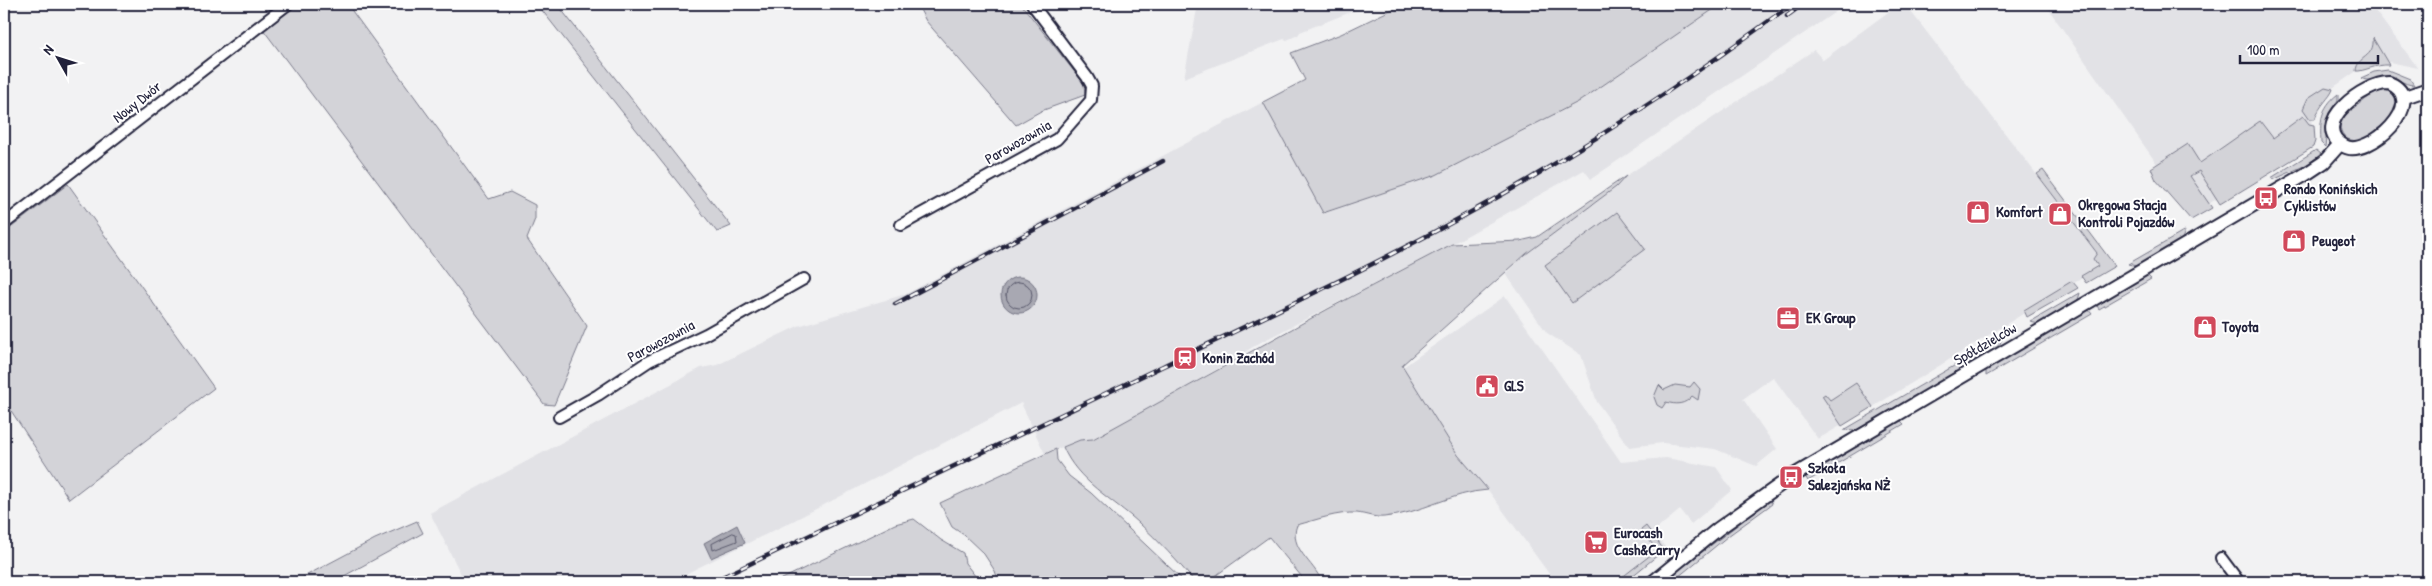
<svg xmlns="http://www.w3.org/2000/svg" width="2432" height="586" font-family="'Patrick Hand',sans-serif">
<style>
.built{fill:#e2e2e6}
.green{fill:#d3d3d8;stroke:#7a7a8a}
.water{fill:#a8a8b2;stroke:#727282}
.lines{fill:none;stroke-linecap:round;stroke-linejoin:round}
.shore{stroke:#58586b;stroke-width:1}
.minor-casing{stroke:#22223b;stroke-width:14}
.tertiary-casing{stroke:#22223b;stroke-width:16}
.minor{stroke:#fff;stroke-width:10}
.tertiary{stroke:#fff;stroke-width:12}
.rail-casing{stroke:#22223b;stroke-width:4.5}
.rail{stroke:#fff;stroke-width:2.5;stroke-dasharray:8;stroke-linecap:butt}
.labels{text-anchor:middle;stroke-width:4;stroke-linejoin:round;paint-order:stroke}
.street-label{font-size:15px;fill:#22223b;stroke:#fff}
.poi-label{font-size:15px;font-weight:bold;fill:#22223b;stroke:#fff;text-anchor:start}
</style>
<rect width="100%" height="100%" fill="#f2f2f3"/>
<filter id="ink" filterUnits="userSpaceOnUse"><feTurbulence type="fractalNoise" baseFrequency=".02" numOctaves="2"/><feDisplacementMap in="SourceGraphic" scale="10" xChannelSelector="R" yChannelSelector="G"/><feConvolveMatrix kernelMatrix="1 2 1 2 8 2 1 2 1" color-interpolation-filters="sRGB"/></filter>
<g filter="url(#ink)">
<path class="built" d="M1198 4H1371L1300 32 1298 35 1287 40 1284 39 1184 78Z
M1721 4H1847L1591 179 1584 170 1452 244 1261 342 1155 407 1092 439 1080 440 1045 454 1021 403 785 525 669 582H465L430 513 701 368 717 365 798 326 906 294 1263 102 1323 213 1436 175 1580 101Z
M1899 4H1905L2105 263 1873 407 1818 439 1773 377 1743 399 1777 449 1756 466 1715 449 1663 443 1629 447 1597 402 1581 355 1547 333 1506 274 1526 254 1616 187 1626 176 1814 50 1823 60Z
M2045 4H2370L2418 68 2380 60 2361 68 2324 94 2312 108 2311 142 2192 214Z
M1505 296 1621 462 1666 458 1716 467 1732 490 1691 524 1680 510 1653 532 1666 548 1625 582H1555L1488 490 1458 455 1403 367Z"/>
<path class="green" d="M294 4H347L489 199 510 192 535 205V219L527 239 587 326 554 405 544 404 262 28Z
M537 4H557L731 226 717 232Z
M917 4H1021L1084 84 1085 95 1041 111 1016 125 926 21Z
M1403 4H1721L1580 101 1436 175 1323 213 1263 102 1305 80 1291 53 1341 34Z
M2373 38 2389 65C2376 64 2363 72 2356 71 2357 55 2375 59 2373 38Z
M2388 70 2410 79 2414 85C2403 85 2396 76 2385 76 2377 77 2369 83 2361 78L2374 72Z
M2325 87 2333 89C2331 97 2319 105 2315 119H2310L2303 109 2308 98Z
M2383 89 2395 94 2398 99 2396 115 2360 142 2347 139C2331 124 2347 113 2360 104 2367 98 2375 92 2383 89Z
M2338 94V100L2329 113 2325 147 2321 143C2320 122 2320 108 2338 94Z
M2303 116 2309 124 2314 125 2315 141 2313 147 2220 204 2199 171 2190 176 2212 208 2191 220 2156 180 2151 168 2188 144 2200 163 2260 121 2273 138Z
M2316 150 2321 154 2308 164 2273 180 2271 178Z
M2043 170 2115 266 2086 283 2081 276 2098 266 2093 259 2097 253 2037 174Z
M1626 176 1616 187 1526 254 1402 365 1458 455 1488 490C1452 492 1420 514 1384 517 1375 518 1366 514 1357 513 1337 512 1316 520 1297 525 1288 548 1314 562 1322 582H1306L1269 537 1207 582H1195C1178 562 1159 541 1139 523 1113 499 1077 481 1063 447L1080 440 1093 439 1328 309 1452 244 1520 241 1537 237Z
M68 184 214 388 69 499 4 400V233Z
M1617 212 1645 249 1572 303 1545 265Z
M2185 231 2182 239 2136 266 2128 264Z
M2147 275 2151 279 2099 309 2096 304Z
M2072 281 2078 288 2027 317 2024 310Z
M2080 293 2078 300 2039 324 2030 322Z
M2088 309 2092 314 1986 376V370Z
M2002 338 1999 347 1855 431 1844 430Z
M1694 382 1700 389 1698 400 1692 396C1685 405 1676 405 1666 402L1662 408 1657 405 1654 397 1659 385 1664 390 1675 385 1690 387Z
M1856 383 1873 407 1842 426 1822 396 1825 394 1830 400Z
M1900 420 1904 424 1808 481 1805 476Z
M1056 449 1057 460 1069 476 1091 493 1185 582H999L995 571 984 554 964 535 952 527 940 503Z
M1770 500 1772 504 1728 536 1672 582 1670 581 1672 575Z
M914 519 941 540 963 553 965 563 976 577 966 582H776L895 524Z
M417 521 423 533 333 582H294L375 539Z
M1646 526 1664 550 1625 582H1616L1657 550 1641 530Z"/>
<path class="water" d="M1001 295a18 18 0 1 1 36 0a18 18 0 1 1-36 0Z
M737 525 745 543 711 558 704 543Z"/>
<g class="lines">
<path class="shore" d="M1006 295a13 13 0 1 1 26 0a13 13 0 1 1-26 0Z
M733 533 736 534 737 541 713 550 712 544Z"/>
<g class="minor-casing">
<path id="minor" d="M4 224 288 4
M901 225 1057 139 1091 100 1092 86 1087 77 1032 4
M559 417 598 395 649 361 706 334 804 279
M2221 558 2239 582"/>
</g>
<g class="tertiary-casing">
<path id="tertiary" d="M2389 83C2432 101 2367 160 2344 146 2307 124 2366 82 2389 83Z
M2405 97 2428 89
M1653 582 1718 529 1791 477 2306 174 2324 162 2340 144"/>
</g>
<use href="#minor" class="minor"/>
<use href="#tertiary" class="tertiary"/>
<g class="rail-casing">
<path id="rail" d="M1787 16 1803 4
M895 304 1163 161
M712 582C862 510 1012 438 1163 366 1287 306 1412 248 1531 178 1621 124 1708 66 1792 4"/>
</g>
<use href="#rail" class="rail"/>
</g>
</g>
<defs>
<g id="bus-square" transform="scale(1.25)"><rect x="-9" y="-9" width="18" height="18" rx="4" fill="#d1495b" stroke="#fff"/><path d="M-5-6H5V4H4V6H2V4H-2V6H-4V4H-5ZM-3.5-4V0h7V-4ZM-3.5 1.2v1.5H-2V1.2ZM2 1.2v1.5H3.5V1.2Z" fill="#fff"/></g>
<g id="shop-square" transform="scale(1.25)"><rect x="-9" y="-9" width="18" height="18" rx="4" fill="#d1495b" stroke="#fff"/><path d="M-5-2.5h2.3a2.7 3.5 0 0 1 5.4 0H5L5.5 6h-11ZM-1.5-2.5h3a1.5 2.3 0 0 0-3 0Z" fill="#fff"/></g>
<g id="office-square" transform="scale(1.25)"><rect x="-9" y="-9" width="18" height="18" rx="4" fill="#d1495b" stroke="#fff"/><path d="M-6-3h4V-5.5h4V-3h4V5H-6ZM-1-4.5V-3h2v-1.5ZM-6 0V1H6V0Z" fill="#fff"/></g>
<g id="station-square" transform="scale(1.25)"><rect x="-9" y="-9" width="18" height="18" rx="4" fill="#d1495b" stroke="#fff"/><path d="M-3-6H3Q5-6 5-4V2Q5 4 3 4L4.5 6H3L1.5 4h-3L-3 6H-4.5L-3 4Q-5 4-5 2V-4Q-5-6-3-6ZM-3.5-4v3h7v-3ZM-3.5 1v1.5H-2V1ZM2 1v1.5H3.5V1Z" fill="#fff"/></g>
<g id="civic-square" transform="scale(1.25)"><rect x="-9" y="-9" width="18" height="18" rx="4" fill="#d1495b" stroke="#fff"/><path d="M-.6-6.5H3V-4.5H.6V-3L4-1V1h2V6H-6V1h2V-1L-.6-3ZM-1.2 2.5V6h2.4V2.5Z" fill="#fff"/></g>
<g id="supermarket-square" transform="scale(1.25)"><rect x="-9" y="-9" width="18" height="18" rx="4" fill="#d1495b" stroke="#fff"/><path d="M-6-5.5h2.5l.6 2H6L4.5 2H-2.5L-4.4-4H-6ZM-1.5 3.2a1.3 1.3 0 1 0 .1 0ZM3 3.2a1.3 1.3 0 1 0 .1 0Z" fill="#fff"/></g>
</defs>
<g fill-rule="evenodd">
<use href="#bus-square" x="2266" y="198"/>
<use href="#shop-square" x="1978" y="212"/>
<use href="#shop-square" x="2060" y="214"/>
<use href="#shop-square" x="2294" y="241"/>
<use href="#office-square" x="1788" y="318"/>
<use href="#shop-square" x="2205" y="327"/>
<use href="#station-square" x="1185" y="358"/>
<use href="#civic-square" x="1487" y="386"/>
<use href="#bus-square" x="1791" y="477"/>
<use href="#supermarket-square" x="1596" y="542"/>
</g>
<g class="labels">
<g class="street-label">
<text transform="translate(137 102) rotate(-38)" y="5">Nowy Dwór</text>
<text transform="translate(1018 142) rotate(-30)" y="5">Parowozownia</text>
<text transform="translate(661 341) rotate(-28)" y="5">Parowozownia</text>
<text transform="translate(1985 344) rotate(-30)" y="5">Spółdzielców</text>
</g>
<g class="poi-label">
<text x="2284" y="194">Rondo Konińskich<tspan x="2284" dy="17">Cyklistów</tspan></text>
<text x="2078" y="210">Okręgowa Stacja<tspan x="2078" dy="17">Kontroli Pojazdów</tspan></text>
<text x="1996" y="217">Komfort</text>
<text x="2312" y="246">Peugeot</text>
<text x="1806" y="323">EK Group</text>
<text x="2222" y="332">Toyota</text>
<text x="1202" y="363">Konin Zachód</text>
<text x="1504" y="391">GLS</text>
<text x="1808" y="473">Szkoła<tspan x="1808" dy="17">Salezjańska NŻ</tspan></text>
<text x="1614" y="538">Eurocash<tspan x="1614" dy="17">Cash&amp;Carry</tspan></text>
</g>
</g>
<rect width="2432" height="586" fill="none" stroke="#fff" stroke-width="20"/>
<rect x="10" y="10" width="2412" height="566" fill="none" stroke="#22223b" stroke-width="2" filter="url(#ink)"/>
<g transform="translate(58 58) rotate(309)" stroke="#ffffff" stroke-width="4" paint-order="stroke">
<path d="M0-4L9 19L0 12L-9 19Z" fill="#22223b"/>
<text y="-8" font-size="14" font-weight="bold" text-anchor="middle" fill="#22223b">N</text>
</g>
<path d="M2240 55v8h138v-8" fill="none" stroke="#22223b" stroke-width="2.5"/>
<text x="2247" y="55" font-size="15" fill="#22223b" stroke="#ffffff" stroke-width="4" paint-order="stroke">100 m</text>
</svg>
